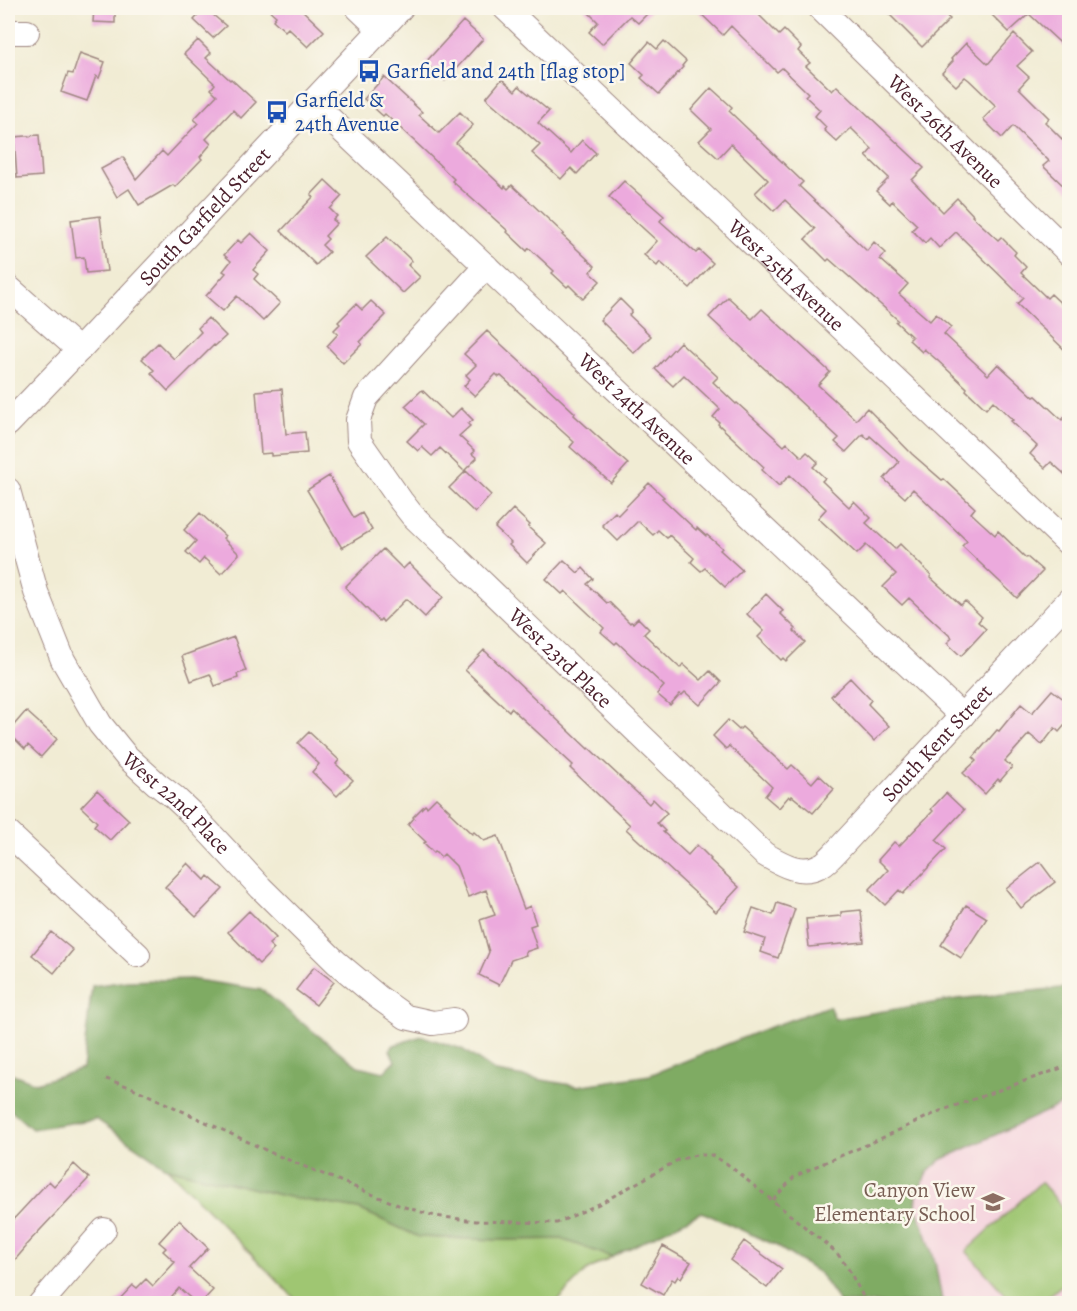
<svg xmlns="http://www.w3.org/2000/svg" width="1077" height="1311" font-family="Alegreya,serif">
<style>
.built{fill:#f4cfdc}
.green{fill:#9fc672;stroke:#74724e;stroke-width:1.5}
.forest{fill:#7fab64;stroke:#646548;stroke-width:1.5}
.building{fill:#ecaadd}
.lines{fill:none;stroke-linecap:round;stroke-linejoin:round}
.minor-casing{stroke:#9e8680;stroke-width:26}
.path{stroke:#9e8680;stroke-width:3;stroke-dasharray:4.5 4.5;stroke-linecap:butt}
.minor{stroke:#fff;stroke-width:24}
.labels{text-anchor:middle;stroke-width:5;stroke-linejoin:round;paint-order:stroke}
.transit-label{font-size:21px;fill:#164399;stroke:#fbf7ec;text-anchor:start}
.street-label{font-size:21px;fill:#4a1f2b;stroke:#fbf7ec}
.education-label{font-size:21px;fill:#785e54;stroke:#fbf7ec;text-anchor:end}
</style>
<rect width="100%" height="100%" fill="#fbf7ec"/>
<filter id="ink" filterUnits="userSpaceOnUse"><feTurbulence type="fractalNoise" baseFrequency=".0167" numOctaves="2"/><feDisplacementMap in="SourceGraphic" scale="12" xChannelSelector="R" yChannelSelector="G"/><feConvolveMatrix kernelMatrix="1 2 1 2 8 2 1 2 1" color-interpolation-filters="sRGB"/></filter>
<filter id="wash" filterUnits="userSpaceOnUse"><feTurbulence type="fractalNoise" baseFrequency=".008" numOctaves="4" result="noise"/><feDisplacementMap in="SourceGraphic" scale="24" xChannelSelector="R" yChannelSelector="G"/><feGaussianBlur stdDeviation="1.35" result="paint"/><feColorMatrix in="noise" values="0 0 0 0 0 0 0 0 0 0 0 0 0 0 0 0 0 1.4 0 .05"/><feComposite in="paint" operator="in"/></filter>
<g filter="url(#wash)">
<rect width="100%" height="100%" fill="#f1ecd4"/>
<path class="built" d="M1069 1101V1303H944L942 1300 935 1262 926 1233 916 1209 917 1195 927 1172 941 1160Z"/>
<path class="green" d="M167 1168 293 1198 359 1209 419 1237 501 1240 561 1239 612 1257 586 1271 555 1303 408 1304 376 1299 358 1304 299 1303Z
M1041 1182 1069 1214V1288L1064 1283 1041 1303H1013L966 1251Z"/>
<path class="forest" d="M190 979 262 990 301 1022 358 1066 384 1072 395 1061 390 1050 394 1045 422 1036 462 1049 496 1072 577 1086 650 1075 765 1029 829 1006 835 1019 957 999 1069 987V1101L941 1160 927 1173 917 1195 916 1208 926 1233 935 1262 942 1300 944 1303H840L819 1273 775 1245 702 1212 612 1257 561 1239 501 1240 419 1237 359 1209 293 1198 167 1168 96 1119 32 1129 8 1108V1072L36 1083 82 1069 92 986 127 981Z"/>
<g id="blocks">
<path class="building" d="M94 8H115V23L93 22Z
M205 8 226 26 213 38 194 20Z
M267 8H300L324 31 308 47 288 28 285 31 273 20 276 16Z
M584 8H653L638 23 630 16 602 44 589 32 598 22Z
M695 8H752L779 35 784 30 801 47 798 51 810 63 806 66 832 91 837 86 924 168 912 180 943 212 957 198 973 215 972 216 998 240 1001 237 1016 252 1014 255 1026 267 1021 273 1047 298 1051 294 1070 312V355L1017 304 1023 298 956 232 939 248 930 238 925 243 912 230 917 225 892 201 890 204 876 191 889 178 866 156 872 149 851 128 837 142 824 130 826 127 815 116 820 110 805 96 808 93 782 68 777 72 731 26 723 35Z
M883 8H937L950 19 922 47Z
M985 8H1070V52L1029 14 1009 32Z
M463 21 483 39 445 81 425 63Z
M1014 34 1032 52 1017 66 1029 77 1019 88 1049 118 1045 122 1070 147V192L1043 166 1049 161 1013 126 1002 138 983 119 996 106 969 80 965 77 956 86 942 73 953 61 951 59 966 43 988 64Z
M198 40 211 53 206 58 230 80 231 79 256 102 241 118 233 110 206 139 211 144 200 157 202 159 175 187 173 185 139 205 129 189 117 197 101 169 123 157 136 179 162 151 167 156 198 123 194 119 217 95 211 89 215 84 184 54Z
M664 41 686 61 682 66 683 67 659 94 641 78 644 75 631 63 649 42 657 49Z
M80 53 105 62 99 78 96 76 87 101 61 92 68 73 73 74Z
M384 77 422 112 419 115 439 133 460 112 473 125 456 143 504 188 505 186 508 189 512 185 564 234 562 235 595 266 590 272 600 281 583 299 569 285 567 287 552 273 554 271 529 248 527 251 507 232 508 231 452 181 454 179 425 151 385 114 383 116 364 99Z
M502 79 515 91 519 86 549 111 538 123 571 153 582 140 596 153 577 174 571 168 561 179 532 153 540 145 486 98Z
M711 88 732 107 729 111 803 182 799 186 867 251 874 242 886 253 880 259 908 284 899 294 930 321 936 314 951 327 944 334 988 375 998 364 1034 397 1036 396 1062 420 1070 411V479L1051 462 1045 468 1030 454 1037 446 1011 421 1013 420 993 401 986 409 966 390 967 388 937 360 924 349 922 352 909 340 912 337 896 322 898 320 829 259 827 261 805 239 815 229 785 200 774 211 755 193 768 180 731 144 718 158 699 141 711 129 691 110Z
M39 135 42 176 17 178 14 137Z
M325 180 342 196 330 209 337 216 333 220 337 223 325 236 328 239 322 245 329 252 316 265 281 231 313 197 311 195Z
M624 181 664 216 660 221 696 253 699 250 713 263 690 288 660 262 657 266 644 255 657 241 609 197Z
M100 216 107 271 86 273 84 257 76 258 71 220Z
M251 233 270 251 253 270 258 274 254 279 280 303 263 321 237 296 223 311 206 296 226 273 223 271 231 261 224 255 238 240 241 243Z
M387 237 412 261 408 265 420 277 403 293 366 257Z
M728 297 752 319 762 309 830 372 818 385 856 420 867 408 912 454 942 480 944 479 975 508 971 513 995 535 998 531 1026 558 1027 557 1043 571 1017 598 962 546 967 541 913 489 905 498 884 479 899 462 870 436 868 439 863 434 846 452 835 442 839 438 709 317Z
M620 299 632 311 629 315 651 336 634 353 600 320Z
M371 301 386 315 360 342 362 344 343 363 327 346 338 334 334 330 340 324 338 322 356 304 362 310Z
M208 318 226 336 215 346 214 345 168 391 151 373 154 370 142 359 158 343 174 359 201 332 198 328Z
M487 331 575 413 574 415 628 464 611 483 570 447 574 442 501 376 499 377 496 374 475 396 464 386 470 379 466 375 476 365 464 354Z
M680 342 718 377 713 382 736 404 737 403 784 446 787 443 802 457 807 452 818 462 813 467 825 478 822 481 849 507 854 501 871 518 866 523 895 549 900 544 931 575 930 577 961 605 965 601 982 617 978 622 986 629 961 656 947 643 952 638 909 598 902 605 883 587 896 574 866 545 857 554 818 518 826 509 790 475 779 486 762 470 764 467 718 424 719 422 713 417 720 409 684 375 673 386 655 369Z
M282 389 286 434 305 432 307 453 271 456V453L261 454 256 391Z
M422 390 451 418 461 408 473 420 468 424 470 426 459 436 475 451 472 454 477 458 464 471 440 448 432 456 422 447 418 451 407 441 424 424 405 406Z
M466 471 491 495 475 513 449 488Z
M329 476 354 518 362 513 372 530 342 548 307 490Z
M649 483 664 497 662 498 696 530 697 528 706 536 707 535 722 548 720 550 742 570 725 587 705 568 701 571 691 562 694 558 669 535 667 538 658 530 653 535 638 521 618 541 602 525 615 512 618 515Z
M513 509 530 525 528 527 546 543 527 563 509 545 511 543 495 528Z
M200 513 225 536 223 538 239 554 221 574 204 558 199 564 186 552 196 541 184 530Z
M383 549 403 569 409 563 443 597 425 617 406 599 383 622 381 619 379 621 345 587Z
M564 560 578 573 583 568 593 579 587 584 607 603 609 602 630 623 631 622 633 623 638 618 649 629 644 634 680 668 683 664 701 680 710 671 721 682 700 705 685 692 682 695 680 694 670 705 657 694 664 686 617 642 615 644 601 632 604 628 565 591 562 594 546 579Z
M766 594 783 611 780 613 796 629 794 631 805 642 786 661 783 658 781 660 758 637 764 631 747 614Z
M234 637 246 671 237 674 238 678 215 686 210 674 191 681 182 656Z
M484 650 588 749 589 748 649 804 653 799 667 813 657 823 665 831 663 832 688 855 697 845 711 859 710 860 739 887 716 912 626 829 630 825 570 768 573 765 511 708 509 711 465 670Z
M850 678 871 700 868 704 889 726 874 741 831 696Z
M1052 690 1070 704V719L1059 732 1055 728 1042 745 1029 734 1005 761 1012 767 1000 781 998 779 985 794 963 773 976 761 973 758 997 730 999 731 1021 704 1032 713Z
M26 711 57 739 41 757 28 745 25 749 8 732Z
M728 720 739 730 742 727 788 769 792 765 812 783 819 775 834 789 813 813 792 796 791 798 789 796 779 808 765 796 772 787 729 746 726 749 713 736Z
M309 732 339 760 336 764 353 780 337 796 312 772 319 764 298 743Z
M97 790 129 820 110 840 94 826 97 822 81 807Z
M946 793 964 810 936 840 946 849 903 894 899 890 885 905 869 890 888 870 878 860 894 842 899 846 933 811 931 809Z
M436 798 450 811 449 812 472 834 474 832 484 841 498 836 514 879H513L524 909 530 906 536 924 530 926 537 948 525 952 526 955 511 960 499 985 479 975 489 952 480 920 495 915 486 890 468 897 456 866 444 854 441 857 435 851 434 853 424 843 426 842 408 825 414 818 413 817 425 805 427 807Z
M1040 862 1055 882 1021 908 1006 889Z
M188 863 205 880 208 876 223 889 196 917 165 887Z
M777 903 795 909 778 958 761 952 765 939 744 932 753 908 773 915Z
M966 905 987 918 961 958 941 945Z
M861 910 864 942 809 947 806 919 841 916V912Z
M249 911 276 938 269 944 274 949 259 964 228 932Z
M51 932 73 950 54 973 32 955Z
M314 967 334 982 316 1005 296 990Z
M74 1164 89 1178 25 1246 26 1247 8 1268V1225L49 1181 54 1186Z
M179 1220 208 1248 189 1268 213 1290 200 1304H197L179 1288 165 1304H115L133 1285 137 1288 146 1279 153 1286 175 1262 163 1251 166 1248 159 1242Z
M744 1241 782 1269 767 1288 730 1260Z
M663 1246 691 1262 681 1278 678 1276 675 1281 672 1279 663 1295 642 1283Z"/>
</g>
</g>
<g filter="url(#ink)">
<use href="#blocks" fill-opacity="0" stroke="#9e8680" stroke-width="1.5"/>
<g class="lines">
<g class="minor-casing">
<g id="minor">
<path d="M358 8 380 29"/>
<path id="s1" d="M505 8 1070 545"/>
<path id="s2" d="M820 8 1070 254"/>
<path d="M8 32H27"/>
<path id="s3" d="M312 102 962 716"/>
<path id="s4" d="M486 266 366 398 358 420 359 441 401 501 412 515 764 854C780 863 800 876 819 866 825 864 830 858 834 854L1070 599"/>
<path d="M8 287 79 350"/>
<path id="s5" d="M8 424 79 350 401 8"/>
<path id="s6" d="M8 490 36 592 63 660 100 724 126 756 157 784 174 797 190 812 261 888 336 962 378 997 406 1017 433 1023 454 1020"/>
<path d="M8 833 138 955"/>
<path d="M40 1304 104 1230"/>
</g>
</g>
<path class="path" d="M106 1079 133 1088 274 1154 401 1206 435 1216 476 1221 557 1223 601 1203 678 1160 696 1155H711L726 1163 837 1253 849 1270 867 1304
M773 1200 794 1177 812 1168 871 1143 940 1111 1070 1065"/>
<use href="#minor" class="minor"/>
</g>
</g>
<defs>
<g id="bus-bare" transform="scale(1.8)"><path d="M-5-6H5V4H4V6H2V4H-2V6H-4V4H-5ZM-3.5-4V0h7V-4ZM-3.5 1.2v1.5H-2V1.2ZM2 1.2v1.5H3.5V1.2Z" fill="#1a4fb4" stroke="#fbf7ec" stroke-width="2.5" paint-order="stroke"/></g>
<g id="school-bare" transform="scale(1.8)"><path d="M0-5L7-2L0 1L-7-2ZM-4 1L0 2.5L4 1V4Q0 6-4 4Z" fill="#8d6e63" stroke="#fbf7ec" stroke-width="2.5" paint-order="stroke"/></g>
</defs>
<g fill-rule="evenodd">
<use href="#bus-bare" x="369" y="71"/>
<use href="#bus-bare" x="277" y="112"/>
<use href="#school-bare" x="993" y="1202"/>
</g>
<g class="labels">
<g class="transit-label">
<text x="387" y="78">Garfield and 24th [flag stop]</text>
<text x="295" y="107">Garfield &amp;<tspan x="295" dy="24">24th Avenue</tspan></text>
</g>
<g class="street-label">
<text dy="7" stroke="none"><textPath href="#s2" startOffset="176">West 26th Avenue</textPath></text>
<text dy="7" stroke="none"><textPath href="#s5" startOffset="286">South Garfield Street</textPath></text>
<text dy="7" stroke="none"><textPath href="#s1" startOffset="388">West 25th Avenue</textPath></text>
<text dy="7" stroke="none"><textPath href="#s3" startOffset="447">West 24th Avenue</textPath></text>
<text dy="7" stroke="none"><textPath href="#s4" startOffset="520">West 23rd Place</textPath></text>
<text dy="7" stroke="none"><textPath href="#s4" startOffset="1032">South Kent Street</textPath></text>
<text dy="7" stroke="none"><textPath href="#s6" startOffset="363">West 22nd Place</textPath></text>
</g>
<g class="education-label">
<text x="975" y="1197">Canyon View<tspan x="975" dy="24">Elementary School</tspan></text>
</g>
</g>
<rect width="1077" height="1311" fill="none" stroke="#fbf7ec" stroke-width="30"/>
</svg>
